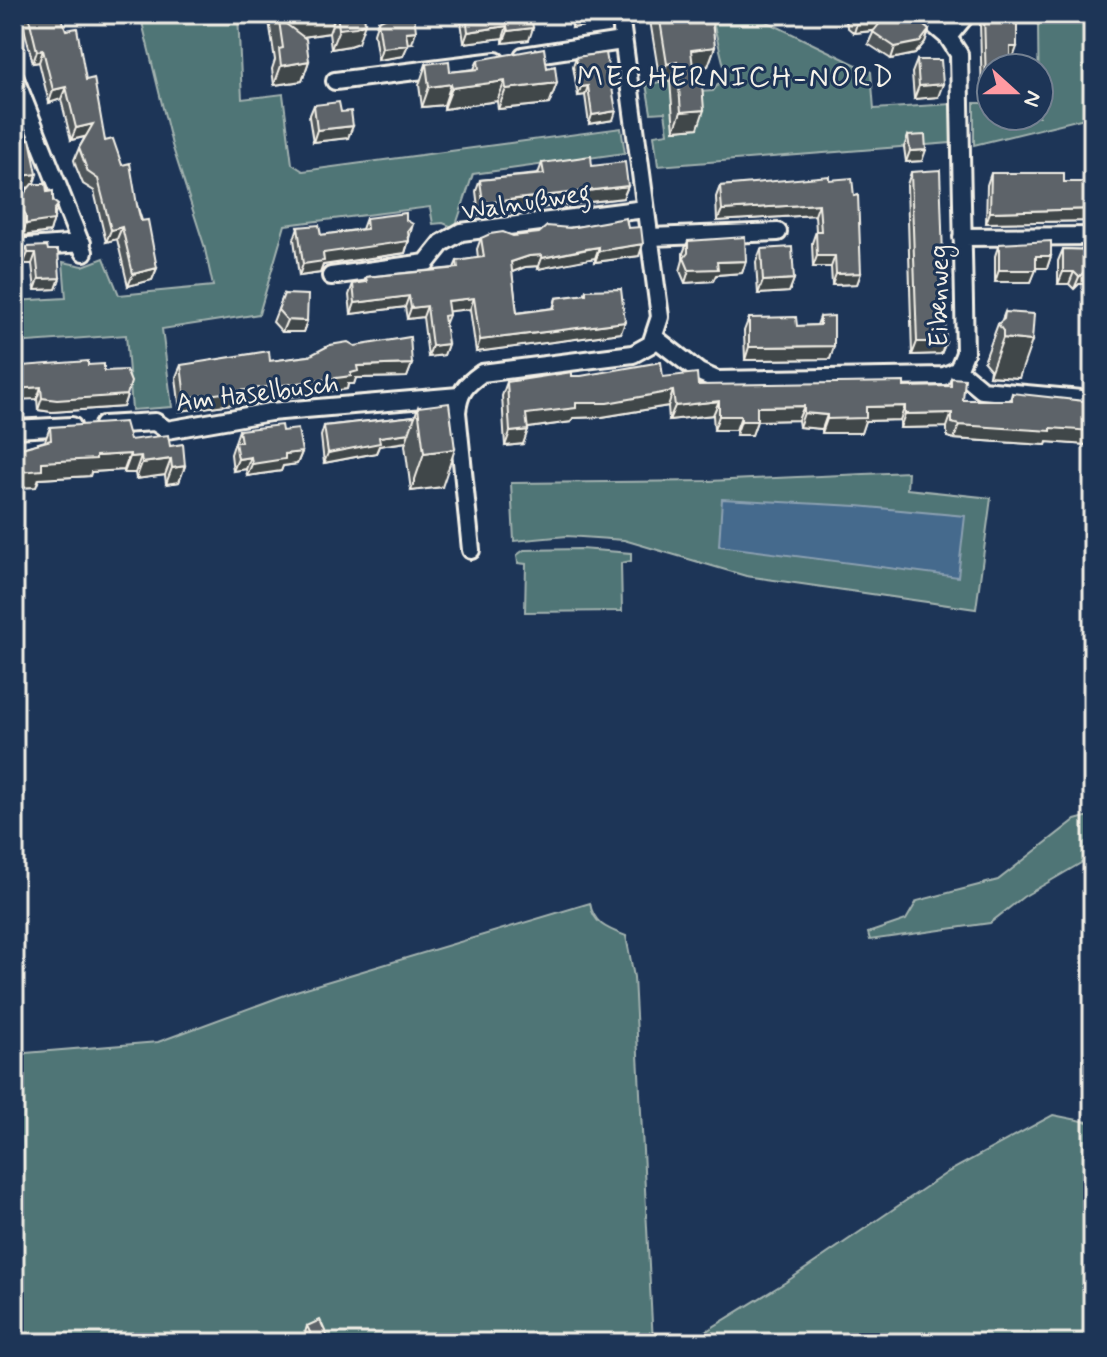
<svg xmlns="http://www.w3.org/2000/svg" width="1107" height="1357" font-family="Mynerve,sans-serif">
<style>
.green{fill:#4f7476;stroke:#a2b2af;stroke-width:2}
.water{fill:#456a8d;stroke:#8ba0b1;stroke-width:2}
.lines{fill:none;stroke-linecap:round;stroke-linejoin:round}
.street-casing{stroke:#f4f1e8;stroke-width:22}
.street{stroke:#1d3557;stroke-width:16}
.wall{fill:#50565a;stroke:#f4f1e8;stroke-width:2}
.shaded-wall{fill:#41464a;stroke:#f4f1e8;stroke-width:2}
.building{fill:#5d6469;stroke:#f4f1e8;stroke-width:2}
.labels{text-anchor:middle;stroke-width:6;stroke-linejoin:round;paint-order:stroke}
.street-label{font-size:26px;fill:#f4f1e8;stroke:#1d3557}
.quarter-label{font-size:30px;letter-spacing:2px;fill:#f4f1e8;stroke:#1d3557}
</style>
<rect width="100%" height="100%" fill="#1d3557"/>
<filter id="ink" filterUnits="userSpaceOnUse"><feTurbulence type="fractalNoise" baseFrequency=".0125" numOctaves="2"/><feDisplacementMap in="SourceGraphic" scale="16" xChannelSelector="R" yChannelSelector="G"/><feConvolveMatrix kernelMatrix="1 2 1 2 8 2 1 2 1" color-interpolation-filters="sRGB"/></filter>
<g filter="url(#ink)">
<path class="green" d="M140 14H238L242 99 283 94 292 164 303 171 621 128 625 153 473 174 455 228 443 223 433 224 430 207 285 225 259 314 162 329 172 407 132 410 126 335 14 343V301L66 298 63 262 83 266 104 258 119 295 213 286 204 245 172 145Z
M711 14H751L871 72 874 109 951 104V143L658 166 654 135 668 133 665 112 651 113 646 84 685 79 699 92 713 91 726 74Z
M1043 14H1080L1093 25V116L974 145V103H991V116H1039L1038 21Z
M908 472 907 489 991 498 976 609 746 576 624 540 567 536 514 541 511 483 709 481Z
M581 549 631 553V561L621 563 622 611 525 612 526 564 518 563 517 555 524 550Z
M1093 815V856L1023 897 990 923 870 940 868 933 906 920 917 901 998 880 1075 820Z
M590 903C593 924 608 929 626 936L634 977 653 1343H14V1054L158 1042 296 991Z
M1053 1115 1093 1123V1343H687L786 1282 948 1172Z"/>
<path class="water" d="M722 499 857 506 965 516 958 577 719 546Z"/>
<g class="lines">
<g class="street-casing">
<path id="street" d="M948 37 967 14
M523 56 622 41
M14 76 84 252
M335 81 496 61
M650 237 778 232
M962 237 1093 236
M14 248 82 243
M331 276 426 263 442 243 461 232 645 209
M654 337 699 372 717 380 944 376 958 370 965 353 959 54 948 37 921 14
M958 370 982 390 1093 400
M103 425 155 422 167 430 270 412 459 396
M14 429 72 426
M471 550 457 412C459 392 465 385 482 373L633 354 651 344 660 317 620 14"/>
</g>
<use href="#street" class="street"/>
</g>
<path class="wall" d="M14 14H60L86 80 105 141 137 205 157 268 152 280 128 286 117 239 106 242 94 191 83 184 76 167 74 160 79 148 85 137 71 140 61 99 49 103 39 62 33 63 21 17 15 20Z
M268 14H364L358 43 349 46 331 49 329 33 303 37 309 61 302 81 274 85 272 69 275 60Z
M460 14H542L539 22 532 23 529 40 503 43V38L464 43Z
M571 14H599L595 24 572 28Z
M649 14H711L715 47 708 66 693 68 698 128 674 130 670 81 660 82Z
M839 14H909L929 30 925 42 915 54 891 59 868 44 874 31 854 33 847 27 846 20Z
M983 14H1017L1013 58H1010L991 68V94H982L980 23Z
M378 21 412 43H408L403 56 378 60 374 33Z
M576 57 613 120 589 124 585 95 578 96 573 66Z
M478 60 547 68 557 83 549 104 498 109 497 101 444 109V105L422 107 419 85 426 64 450 72 474 69Z
M917 60 938 97 914 99 912 73Z
M314 105 341 112 348 138 313 142 309 117Z
M908 136 922 161 906 162 904 147Z
M20 140 34 184 47 192 54 217 50 232 22 236V227L14 215 17 202 30 187Z
M542 163 628 186 623 198 479 215 476 191 480 180 538 174Z
M911 172 946 342 941 354 912 355 907 185Z
M991 173 1064 182H1093V221L986 223 987 185Z
M829 180 861 273 857 284 832 285 831 267H813L812 243 816 231 815 215 717 221 716 197 720 186Z
M366 218 409 236V241L405 253 323 265 320 273 299 276 294 239 298 227 321 235 362 229Z
M570 228H628L639 256 595 262V258L582 260 538 269V266L525 267 512 272 517 313 553 308 556 298 584 295 586 290 621 333 476 352 470 309 448 311 449 315 445 325 448 344 444 355 428 357 423 317 407 319 405 307 351 314 349 295 353 284 364 282 366 277 454 268 457 261 478 258 477 249 481 238 513 236Z
M688 241 746 261 742 273 716 275 713 281 685 283 680 271 683 260V253Z
M999 244 1051 256 1047 268H1036L1031 282H995V256Z
M27 247 48 250 60 278 56 289 35 290 32 264H23V258Z
M761 249 794 279 789 292 758 294 756 262Z
M1063 249 1093 250V284H1079L1074 289 1069 284H1058V261Z
M284 294 307 321 303 332H282L273 322Z
M1005 312 1019 378 989 376 990 369 984 362 998 324 1001 322Z
M820 317 834 346 830 359 745 360 744 331 749 318 797 326 817 325Z
M355 346 412 364 407 377 356 378 354 384H348L347 389 180 411 176 377 181 365 270 361 309 356Z
M22 366 104 371 127 395 123 407 52 412 38 410 37 399Z
M572 376 663 377 698 385 904 387 948 386 951 378 963 400H1010L1012 393 1089 439 1087 445 1047 442 1046 445 954 439 947 437V427L900 428V420L865 421 861 433H822V429L799 427 798 420 757 421 752 435H736V430H714L713 415 669 420 668 406 602 417 573 418 571 422 528 428 523 444 505 446 502 396 507 382Z
M418 407 442 487 411 491 405 445 406 442 379 446 376 453 324 463 321 436 324 426 415 416Z
M50 427 170 446 185 466 179 482 166 484 165 475 136 479 135 473H124V470L91 472 90 476 39 479 36 487 14 488V461L18 449 45 441Z
M239 430 302 452 297 464 283 466 281 471 247 476 246 469 233 471 231 454Z
M307 1326 328 1343H310L305 1333Z"/>
<path class="shaded-wall" d="M17 14H22L21 17 15 20Z
M332 14H336L329 33 282 40V21Z
M530 14H542L539 22 527 24Z
M577 14H599L595 24 572 28Z
M884 18 879 30 854 33 858 20Z
M365 23 358 43 349 46 331 49 339 29Z
M507 26 503 38 464 43 468 32Z
M533 28 529 40 503 43 508 31Z
M929 30 925 42 915 54 891 59 895 47Z
M416 31 412 43 402 44 406 32Z
M408 45 403 56 378 60 382 48Z
M715 47 708 66 684 69 691 50Z
M1010 47H1017L1013 58H1006Z
M43 50 39 62 33 63 37 51Z
M309 61 302 81 274 85 281 66Z
M677 62 670 81 660 82 667 64Z
M505 81 497 101 444 109 452 88Z
M557 83 549 104 498 109 506 89Z
M986 83H991V94H982Z
M451 84 444 105 422 107 429 87Z
M943 84 938 97 914 99 919 86Z
M588 86 585 95 578 96 581 87Z
M66 87 61 99 49 103 53 90Z
M704 110 698 128 674 130 681 112Z
M616 111 613 120 589 124 592 115Z
M93 124 88 136 71 140 76 128Z
M353 126 348 138 313 142 317 130Z
M926 150 922 161 906 162 910 151Z
M37 174 33 187 14 189V177Z
M628 186 623 198 479 215 483 203Z
M819 204 815 215 717 221 722 210Z
M58 205 50 232 22 236 26 224 54 210Z
M1093 209V221L986 223 990 212Z
M413 224 405 253 323 265 320 273 299 276 303 264 323 253 408 231Z
M122 227 117 239 106 242 111 230Z
M643 244 639 256 595 262 599 251Z
M599 247 595 258 538 269 542 258Z
M28 253H36L32 264H23Z
M542 255 538 266 525 267 507 274 511 262 529 256Z
M817 256H835L831 267H813Z
M1036 256H1051L1047 268H1031Z
M746 261 742 273 716 275 713 281 685 283 689 270 717 262Z
M157 268 152 280 128 286 133 274Z
M999 270H1036L1031 282H995Z
M1063 272H1074L1069 284H1058Z
M1084 272H1093V284H1079L1074 289 1079 277Z
M861 273 857 284 832 285 836 274Z
M60 278 56 289 35 290 39 279Z
M794 279 789 292 758 294 763 281Z
M409 296 405 307 351 314 355 303Z
M474 298 470 309 443 312 447 301Z
M427 306 423 317 407 319 411 308Z
M287 320 307 321 303 332H282Z
M625 322 621 333 476 352 480 340Z
M1003 338 1032 341 1019 378 989 376Z
M917 342H946L941 354 912 355Z
M448 344 444 355 428 357 432 346Z
M834 346 830 359 745 360 749 347Z
M412 364 407 377 356 378 354 384H348L347 389 180 411 185 398 351 373 357 366Z
M41 387 37 399 14 400V389Z
M673 391 668 406 602 417 573 418 571 422 521 429 526 414 576 403Z
M127 395 123 407 52 412 38 410 42 398Z
M719 401 713 415 669 420 675 406Z
M804 406 798 420 757 421 752 435H736L741 421 757 407Z
M905 406 900 420 865 421 861 433H822L827 419 866 407Z
M804 413 827 415 822 429 799 427Z
M952 413 947 427 900 428 905 414Z
M719 416H741L736 430H714Z
M959 425 1051 428 1093 425V440L1089 439 1087 445 1047 442 1046 445 954 439Z
M528 430 523 444 505 446 510 432Z
M409 433 406 442 379 446 376 453 324 463 328 453 379 437Z
M455 449 442 487 411 491 424 453Z
M302 452 297 464 283 466 281 471 247 476 252 464 285 454Z
M130 454 124 470 91 472 90 476 39 479 36 487 14 488 20 472 42 462 96 456Z
M141 456 135 473H124L130 457Z
M251 457 246 469 233 471 238 459Z
M171 459 165 475 136 479 142 463Z
M185 466 179 482 166 484 172 468Z"/>
<path class="building" d="M28 14H60L66 30 77 28 86 80 94 78 105 141 113 139 122 165 130 163 137 205 141 221 148 220 157 268 133 274 122 227 111 230 98 179 88 172 79 148 93 124 76 128 66 87 53 90 43 50 37 51Z
M278 14H332L282 21 306 39 309 61 281 66 279 49 283 48Z
M337 14H364L365 23 356 27 339 29Z
M407 14H414L416 31 406 32 408 45 382 48 378 21 389 16Z
M466 14H531L533 28 508 31 507 26 468 32Z
M659 14H711L715 47 691 50 695 84H702L704 110 681 112 677 62 667 64Z
M851 14H909L929 30 920 42 895 47 873 32 884 18 858 20Z
M984 14H1017V47H1010V68H991V83H986Z
M544 48 547 68 555 66 557 83 506 89 505 81 452 88 451 84 429 87 426 64 449 61 450 72 479 69 478 60Z
M606 53 616 111 592 115 588 86 581 87 576 57Z
M917 60H941L943 84 919 86Z
M339 102 341 112 351 111 353 126 317 130 314 105Z
M14 110 20 140 30 139 37 174 14 177Z
M925 135 926 150 910 151 908 136Z
M591 156 592 166 625 162 628 186 483 203 480 180 544 174 542 163Z
M940 170 946 342H917L911 172Z
M991 173H1064V182H1093V209L990 212Z
M829 176V180L852 178 854 196 858 195 861 273 836 274 835 256H817L816 231H821L819 204 722 210 720 186Z
M32 184H46L47 192 53 191V201L58 205 54 210V220L26 224V215L17 202Z
M406 213V220L413 224 408 231 409 241 323 253 324 261 303 264 298 227 319 225 321 235 367 229 366 218Z
M626 218 628 228 641 227 643 244 599 251V247L586 249 542 258V255L529 256 511 262 517 313 554 308 556 298 586 294V290L621 289 625 322 480 340 474 298 447 301 449 315 444 316 448 344 432 346 427 306 411 308 409 296 355 303 353 284 367 282 366 277 458 268 457 261 484 257 481 238 490 234 503 232 513 236 539 233 547 226 570 228Z
M745 237 746 261 717 262 718 269 689 270 684 258 688 253V241Z
M1051 241V256H1036V270H999V244Z
M47 246 48 250H58L60 278 39 279 36 253H28L27 247Z
M792 247 794 279 763 281 761 249Z
M1063 249 1093 250V272H1084L1079 277 1074 272H1063Z
M284 294 308 295 307 321 287 320 278 310Z
M1005 312 1034 314 1032 341 1003 338V331L998 324 1004 319Z
M834 316V346L749 347V318L796 317 797 326 820 325V317Z
M410 337 412 364 357 366 358 371 351 373V376L185 398 181 365 269 351 270 361 309 356 330 345 348 342 355 346Z
M14 360H22V366L88 361V365L104 364V371L126 370 131 382 127 395 57 400 42 398 41 387 14 389Z
M661 362 663 377 697 373 698 385 904 382V387L951 386V378L965 379 963 400H1012V393L1093 402 1092 431 1051 428V431L959 425 952 423V413L905 414V406L866 407V418L827 419V415L804 413V406L757 407V421H741V416H719V401L675 406 673 391 607 403H576V408L526 414 528 430 510 432 507 382 572 372V376H581Z
M449 403 455 449 424 453 418 407Z
M415 416 409 433 379 437 380 443 328 453 324 426Z
M125 422 130 440 168 435 170 446 183 444 185 466 172 468 171 459 142 463 141 456 130 457V454L96 456V459L42 462V470L20 472 18 449 51 440 50 427Z
M281 425 282 431 298 429 302 452 285 454V459L252 464 251 457 238 459 235 442H241L239 430Z
M320 1320 329 1340 322 1343H315L307 1326Z"/>
</g>
<g class="labels">
<g class="street-label">
<text transform="translate(526 201) rotate(-9)" y="9">Walnußweg</text>
<text transform="translate(938 296) rotate(-90)" y="9">Eibenweg</text>
<text transform="translate(257 392) rotate(-7)" y="9">Am Haselbusch</text>
</g>
<g class="quarter-label">
<text x="736" y="86">MECHERNICH-NORD</text>
</g>
</g>
<rect width="1107" height="1357" fill="none" stroke="#1d3557" stroke-width="48"/>
<rect x="24" y="24" width="1059" height="1309" fill="none" stroke="#f4f1e8" stroke-width="3" filter="url(#ink)"/>
<g transform="translate(1015 92) rotate(111)"><circle r="38" fill="#1d3557" stroke="#738091" stroke-width="2"/>
<path d="M0-6L14 30L0 20L-14 30Z" fill="#ff9aa2"/>
<text y="-12" font-size="22" font-weight="bold" text-anchor="middle" fill="#f4f1e8">N</text>
</g>
</svg>
